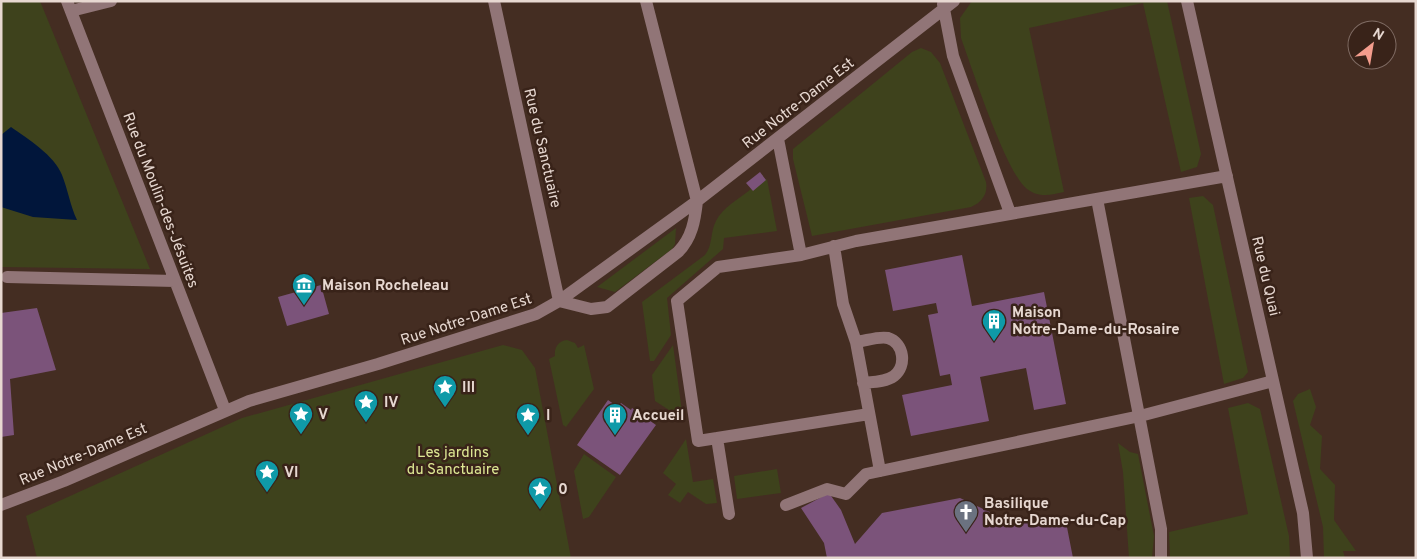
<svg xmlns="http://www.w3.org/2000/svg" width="1417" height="559" font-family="Overpass,sans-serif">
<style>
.green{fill:#3e421c}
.water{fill:#01163b}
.building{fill:#7b537a}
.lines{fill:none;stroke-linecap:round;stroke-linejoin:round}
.minor{stroke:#917577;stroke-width:12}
.labels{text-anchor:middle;stroke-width:5;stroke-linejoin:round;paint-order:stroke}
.street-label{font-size:15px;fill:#e7d8d1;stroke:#392319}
.poi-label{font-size:15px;font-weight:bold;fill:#e7d8d1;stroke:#392319;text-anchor:start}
.park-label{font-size:15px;fill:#dde793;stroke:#392319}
</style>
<rect width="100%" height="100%" fill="#442d22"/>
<path class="green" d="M1 1H40L150 269 1 267Z
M972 1H1167L1201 154 1197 167 1181 172 1143 3 1029 28 1064 192C1051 195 1039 198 1027 189 1006 173 972 68 961 38L960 18Z
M921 48 931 52 940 63 986 182C988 194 982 202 971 207L812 236 793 159V149L912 52Z
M767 179 777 231 724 238 723 249 667 298 671 335 654 361H650L642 302 705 255C713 245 710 232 716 221 722 208 740 198 751 189L753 190Z
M1203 196 1213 205 1248 372 1243 378 1224 384 1189 198Z
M676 228 675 244 672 249 615 292 597 287Z
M567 340 575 343 578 348 584 345 594 389 566 427 563 425 549 359 555 356C554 348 558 341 567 340Z
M503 345 522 350 535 368 571 558H37L26 516 242 418Z
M673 345 683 419 655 401 652 375Z
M1310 389 1316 407 1310 425 1322 436 1320 469 1335 485 1334 520 1356 551H1343L1345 558H1324L1323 527 1293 401 1298 394Z
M1248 403 1260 409 1289 536 1290 558H1170L1169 532 1248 514 1228 408Z
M686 439 693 482 713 479 717 503 706 504 688 492 680 503 668 495 676 484 663 473Z
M1118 443 1130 452 1138 454 1154 536 1152 558H1129L1123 472Z
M584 454 616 477 589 517 583 519 574 471Z
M777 469 781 493 737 499 734 476Z"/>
<path class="water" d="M11 127C27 138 55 156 62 175 68 190 70 205 77 220L33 217 1 207V135Z"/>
<path class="building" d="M760 172 766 180 753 191 746 183Z
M962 255 972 306 1044 292 1066 404 1034 410 1026 368 980 377 989 421 911 436 902 395 952 385 950 374 940 376 928 315 938 313 936 303 893 311 885 270Z
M321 285 329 314 287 326 278 297Z
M37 308 56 370 10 379 14 435 1 437V313Z
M608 400 618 407 621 403 631 410 632 408 656 425 620 475 577 445Z
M829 493 841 510 855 544 882 513 960 498 1015 524 1065 517 1073 558H827L824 543 801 508Z"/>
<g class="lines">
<path class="minor" d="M67 1 225 410
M494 1 559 301
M1187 1 1303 513 1307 558
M943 4 953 56 1010 213
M71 11 111 1
M778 139 801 255
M1097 199 1161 529V558
M834 246 843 304 856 342 880 471
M7 277 175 281
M559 301 591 309 607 307 678 252C692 238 695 220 697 201L646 1
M856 342C866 341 878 336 888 338 904 343 907 366 894 376 886 382 873 382 863 383
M869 414 698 441 677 301 718 267 801 255 856 241 1227 176
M717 438 729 514
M1 505 64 481 249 401 378 364 536 314 559 301 697 201 954 1
M786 505 827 489 846 494 866 474 1140 416 1273 381"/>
</g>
<defs>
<g id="museum-pin" transform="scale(1.25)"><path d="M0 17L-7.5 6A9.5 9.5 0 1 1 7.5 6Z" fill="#0f9aa8" stroke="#392319"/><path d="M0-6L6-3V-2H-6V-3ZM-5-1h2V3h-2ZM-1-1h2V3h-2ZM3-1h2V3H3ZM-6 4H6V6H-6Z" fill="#fff"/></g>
<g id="building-pin" transform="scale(1.25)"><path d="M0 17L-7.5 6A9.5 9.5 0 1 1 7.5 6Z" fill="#0f9aa8" stroke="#392319"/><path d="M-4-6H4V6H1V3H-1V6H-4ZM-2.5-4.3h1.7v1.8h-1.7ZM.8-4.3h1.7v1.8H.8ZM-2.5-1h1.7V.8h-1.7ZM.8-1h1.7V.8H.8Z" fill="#fff"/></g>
<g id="sight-pin" transform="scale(1.25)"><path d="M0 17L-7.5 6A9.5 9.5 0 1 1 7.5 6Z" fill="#0f9aa8" stroke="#392319"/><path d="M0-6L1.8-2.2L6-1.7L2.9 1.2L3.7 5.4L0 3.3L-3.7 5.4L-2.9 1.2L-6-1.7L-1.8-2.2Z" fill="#fff"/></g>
<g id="church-pin" transform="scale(1.25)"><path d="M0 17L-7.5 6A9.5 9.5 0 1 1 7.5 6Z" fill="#6b7280" stroke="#392319"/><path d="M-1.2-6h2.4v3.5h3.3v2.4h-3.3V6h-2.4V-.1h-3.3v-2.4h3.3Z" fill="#fff"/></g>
</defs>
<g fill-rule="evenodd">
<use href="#museum-pin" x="304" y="285"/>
<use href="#building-pin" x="994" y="321"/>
<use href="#sight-pin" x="445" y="387"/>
<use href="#sight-pin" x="366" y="402"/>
<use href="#sight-pin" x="301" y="414"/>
<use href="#sight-pin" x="528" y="415"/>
<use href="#building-pin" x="615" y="415"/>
<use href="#sight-pin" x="267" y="472"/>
<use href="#sight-pin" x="540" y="489"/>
<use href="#church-pin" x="966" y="512"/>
</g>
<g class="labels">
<g class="street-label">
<text transform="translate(798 103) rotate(-38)" y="5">Rue Notre-Dame Est</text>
<text transform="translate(543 148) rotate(77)" y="5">Rue du Sanctuaire</text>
<text transform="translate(161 200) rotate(69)" y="5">Rue du Moulin-des-Jésuites</text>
<text transform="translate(1266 276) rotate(77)" y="5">Rue du Quai</text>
<text transform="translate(466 319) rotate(-18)" y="5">Rue Notre-Dame Est</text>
<text transform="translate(83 454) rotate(-23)" y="5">Rue Notre-Dame Est</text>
</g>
<g class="poi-label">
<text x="322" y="290">Maison Rocheleau</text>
<text x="1012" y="317">Maison<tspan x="1012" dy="17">Notre-Dame-du-Rosaire</tspan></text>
<text x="462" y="392">III</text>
<text x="384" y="407">IV</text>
<text x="318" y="419">V</text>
<text x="546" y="420">I</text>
<text x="632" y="420">Accueil</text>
<text x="284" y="477">VI</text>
<text x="558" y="494">0</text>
<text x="984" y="508">Basilique<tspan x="984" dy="17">Notre-Dame-du-Cap</tspan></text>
</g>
<g class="park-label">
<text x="453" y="457">Les jardins<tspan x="453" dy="17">du Sanctuaire</tspan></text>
</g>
</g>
<rect width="1417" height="559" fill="none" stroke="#e7d8d1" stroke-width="5"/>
<g transform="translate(1372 45) rotate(31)"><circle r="24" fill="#392319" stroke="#7f6b63"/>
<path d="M0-4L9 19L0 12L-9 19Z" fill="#f49d8d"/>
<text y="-8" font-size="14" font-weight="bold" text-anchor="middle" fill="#e7d8d1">N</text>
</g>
</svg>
